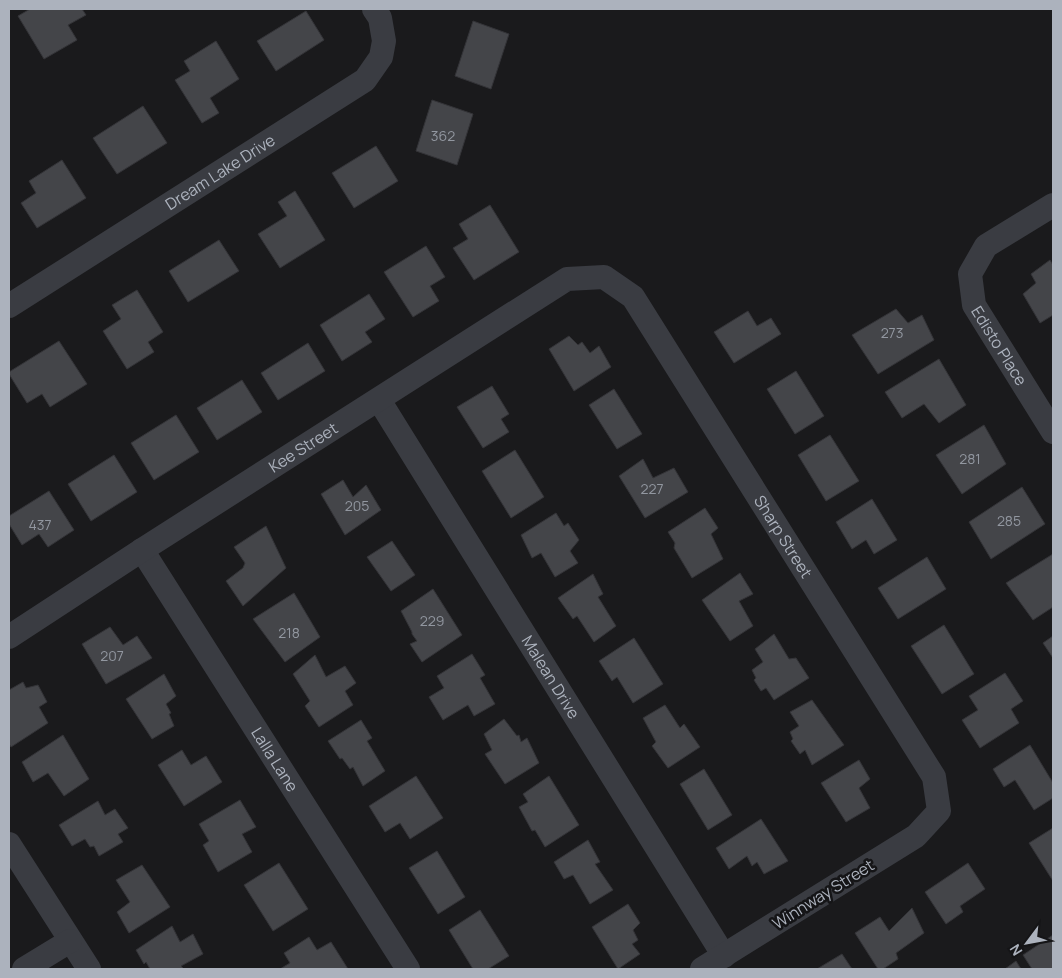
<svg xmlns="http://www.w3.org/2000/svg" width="1062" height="978" font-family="Manrope,sans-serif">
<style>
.building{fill:#444549;stroke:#343438}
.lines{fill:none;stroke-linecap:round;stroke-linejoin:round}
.street{stroke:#3a3c42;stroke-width:24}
.labels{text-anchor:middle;stroke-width:5;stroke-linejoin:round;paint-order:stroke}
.number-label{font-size:14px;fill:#9297a0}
.street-label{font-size:16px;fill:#acb2bd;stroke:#151517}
</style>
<rect width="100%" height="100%" fill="#1a1a1c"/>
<path class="building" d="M30 9H82L86 15 68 25 77 40 44 59 18 16Z
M306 11 324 40 276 71 257 41Z
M473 21 509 34 491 89 455 76Z
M216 41 239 79 210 98 219 113 202 123 175 80 190 71 184 61Z
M432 100 473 114 457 165 416 151Z
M143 106 167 143 117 174 93 138Z
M376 146 398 181 354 208 332 173Z
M62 160 86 198 37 228 21 203 36 193 29 181Z
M295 191 325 240 280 268 258 234 287 216 278 202Z
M490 205 519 252 474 280 453 248 468 239 459 224Z
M219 240 239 271 188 302 169 271Z
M426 246 445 277 430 286 439 301 413 317 384 272Z
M1050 260 1053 265V315L1040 323 1023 294 1036 283 1031 274Z
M137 290 163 332 148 342 154 352 127 369 103 331 121 319 112 305Z
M369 294 385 319 365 332 372 342 342 361 320 325Z
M896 309 908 323 922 315 934 340 878 374 852 335Z
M748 311 757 326 771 318 781 334 734 363 714 332Z
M569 336 578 345 582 342 590 353 599 346 611 367 574 391 549 349Z
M59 341 87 384 50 407 42 394 27 403 9 374V372Z
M308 343 325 371 278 400 261 373Z
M939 359 966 405 939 423 924 404 902 418 885 392Z
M796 371 824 416 795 434 767 389Z
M242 380 262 412 217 440 197 408Z
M492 386 509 414 501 419 509 432 483 448 457 407Z
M614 389 642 434 617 449 589 405Z
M176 415 199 452 154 480 131 443Z
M984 425 1006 464 962 494 936 455Z
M830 435 859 481 826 501 798 455Z
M515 450 544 497 511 518 482 471Z
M114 455 137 492 91 521 68 484Z
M643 459 653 478 674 468 688 492 645 518 619 476Z
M343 480 353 497 366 485 381 510 345 535 321 494Z
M1022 487 1045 524 991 559 969 522Z
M49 491 74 530 48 547 39 534 22 545 9 524V516Z
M872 499 897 540 874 554 866 540 852 549 836 522Z
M705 508 718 528 711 534 723 559 692 578 674 548 675 543 668 532Z
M556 513 564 526 568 523 579 540 570 551 578 563 555 577 541 553 532 558 521 535Z
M266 526 286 568 243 606 226 581 243 568 245 563 234 547Z
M392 541 415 575 391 591 367 557Z
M1053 554V607L1033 620 1006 583Z
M927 557 946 589 898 619 878 588Z
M740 573 753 594 739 601 753 626 730 641 702 600Z
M593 574 603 594 598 597 616 626 594 642 577 616 573 619 558 598Z
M433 589 462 635 422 662 410 644 417 641 412 634V632L401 611Z
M294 593 320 637 285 662 253 619Z
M944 625 974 674 942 694 911 646Z
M110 627 123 645 137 636 152 658 106 684 82 644Z
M774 634 789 659 796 658 809 678 774 700 766 688 761 691 754 680 756 678 752 670 763 662 755 649Z
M1053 636V658L1043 643Z
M634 638 663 684 633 703 617 677 612 681 599 661Z
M472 654 485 675 480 678 495 704 474 716 468 705 443 720 429 697 444 688 437 676Z
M315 655 326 677 345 666 356 683 345 691 353 705 319 727 305 706 310 701 293 674Z
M1005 673 1023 701 1011 709 1019 723 980 748 962 720 978 710 969 696Z
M164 674 176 696 166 704 171 713 169 714 174 726 152 739 126 699Z
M23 682 26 688 38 685 47 702 39 707 48 723 11 747 9 744V690Z
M812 700 844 745 812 765 805 750 800 754 791 741 793 739 790 732 799 726 790 712Z
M665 705 680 728 684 724 700 747 668 768 652 746 656 742 643 718Z
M504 719 517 736 519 735 521 742 527 738 539 763 505 784 485 754 492 750 484 734Z
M361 720 372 738 367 741 385 771 363 786 353 767 350 769 342 758 340 759 328 741Z
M63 735 89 779 64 796 48 773 33 782 22 762Z
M1030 745 1053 783V798L1034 810 1015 780 1004 787 993 769Z
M182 750 191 765 206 756 222 782 184 806 158 765Z
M859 760 870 779 859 788 870 808 846 822 821 783Z
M704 769 732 815 708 830 680 784Z
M416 776 443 818 410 839 400 823 385 832 369 806Z
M549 776 579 825 545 847 535 830 532 831 519 807 528 802 523 794Z
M240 800 256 827 242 834 252 852 218 872 203 845 209 841 199 824Z
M98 801 105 815 115 809 128 828 118 834 123 842 99 856 94 846 90 847 85 839 72 846 59 825Z
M761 819 788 861 764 874 757 862 752 866 747 856 729 869 716 848Z
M1053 828V881L1029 843Z
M588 840 600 862 595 864 613 890 590 904 573 875 564 879 554 862Z
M437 851 465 897 438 914 409 868Z
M279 863 308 909 273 931 244 885Z
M968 863 985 889 960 906 963 912 946 924 925 892Z
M142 865 170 907 129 933 117 912 130 902 116 880Z
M628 904 640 923 633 930 638 940 632 944 640 954 618 969 592 927Z
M912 908 924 933 896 953 898 959 883 969H878L855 933 880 917 889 931Z
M480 910 509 956 488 969H473L449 930Z
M172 926 180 942 193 934 203 954 181 966 184 969H150L146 962 144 964 136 950Z
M1053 935V969H1032L1023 955Z
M309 937 317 950 331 942 348 969H280L290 963 284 953Z
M842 954 852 969H817Z
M1016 961 1021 969H1005Z"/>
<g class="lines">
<g class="street">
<path id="s1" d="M1053 205 986 246 970 274 974 305 1053 432"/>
<path id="s2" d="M9 306 365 80 381 57 384 41 380 18 374 9"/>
<path id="s3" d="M379 400 724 956"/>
<path id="s4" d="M142 550 408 969"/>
<path id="s5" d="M9 637 142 550 567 279 604 277 633 297 934 777 939 811 916 836 702 969"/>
<path d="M9 844 89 969"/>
<path d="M24 969 70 941"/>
</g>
</g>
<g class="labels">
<g class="number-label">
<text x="443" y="141">362</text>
<text x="892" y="338">273</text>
<text x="970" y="464">281</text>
<text x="652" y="494">227</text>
<text x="357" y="511">205</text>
<text x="1009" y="526">285</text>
<text x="40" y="530">437</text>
<text x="432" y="626">229</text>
<text x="289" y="638">218</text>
<text x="112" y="661">207</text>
</g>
<g class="street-label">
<text dy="6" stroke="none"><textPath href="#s2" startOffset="250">Dream Lake Drive</textPath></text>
<text dy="6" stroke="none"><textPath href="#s1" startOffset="190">Edisto Place</textPath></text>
<text dy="6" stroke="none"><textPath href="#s5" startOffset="350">Kee Street</textPath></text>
<text dy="6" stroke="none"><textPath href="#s5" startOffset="1018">Sharp Street</textPath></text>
<text dy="6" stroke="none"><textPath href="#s3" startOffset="326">Malean Drive</textPath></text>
<text dy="6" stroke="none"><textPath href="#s4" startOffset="248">Lalla Lane</textPath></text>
<text transform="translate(823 894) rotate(-32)" y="6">Winnway Street</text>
</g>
</g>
<rect width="1062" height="978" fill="none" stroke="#acb2bd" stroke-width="20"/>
<g transform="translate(1027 943) rotate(238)" stroke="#151517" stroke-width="4" paint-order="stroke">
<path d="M0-4L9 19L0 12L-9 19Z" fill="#acb2bd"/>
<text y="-8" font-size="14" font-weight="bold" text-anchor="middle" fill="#acb2bd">N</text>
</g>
</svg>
